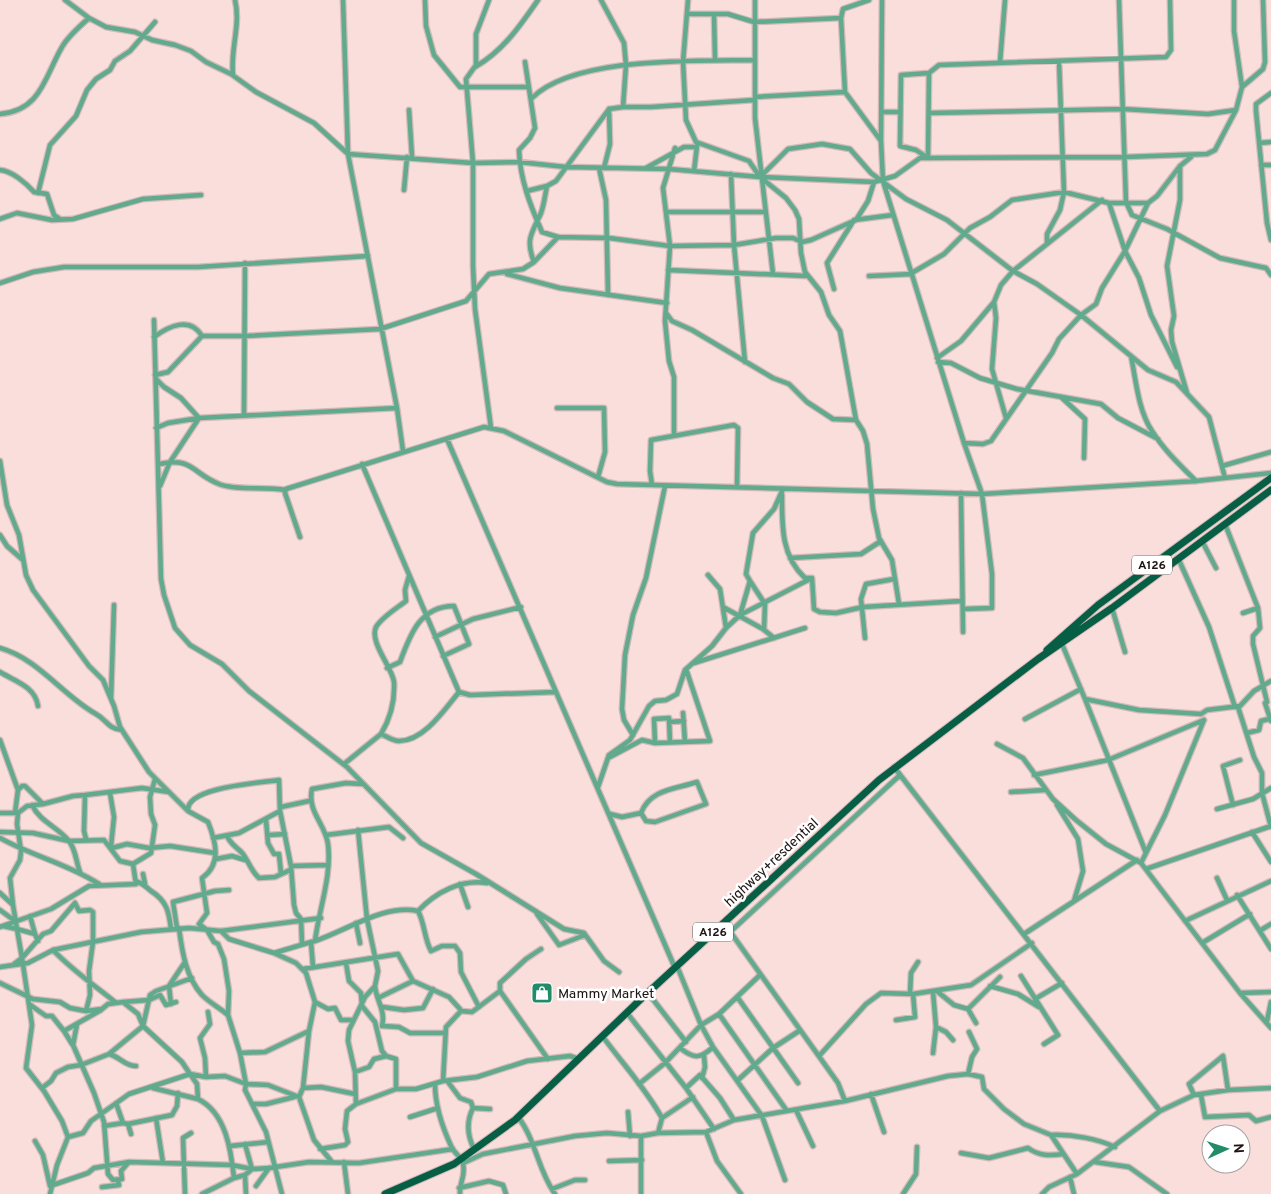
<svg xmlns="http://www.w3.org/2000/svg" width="1271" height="1194" font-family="Overpass,sans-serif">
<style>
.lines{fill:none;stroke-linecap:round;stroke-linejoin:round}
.minor-casing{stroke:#d2bab8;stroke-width:7}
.trunk-casing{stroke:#d2bab8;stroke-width:9}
.minor{stroke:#62aa8d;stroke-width:4.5}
.trunk{stroke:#065e44;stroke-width:7}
.labels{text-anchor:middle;stroke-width:5;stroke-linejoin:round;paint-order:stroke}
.shield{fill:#fff;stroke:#615a5a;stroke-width:1}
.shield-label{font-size:12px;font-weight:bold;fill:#1d1413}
.street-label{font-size:14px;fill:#1d1413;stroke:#fff}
.poi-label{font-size:14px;fill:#1d1413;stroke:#fff;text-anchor:start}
</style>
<rect width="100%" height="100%" fill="#fadedc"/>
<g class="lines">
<g class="minor-casing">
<path id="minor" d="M65 0 89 18 106 27 135 32 152 40 175 45 191 51 206 62 231 74 256 92 314 123 348 154 473 163 519 162 566 167 669 169 760 177 874 182 895 176 920 158H928L1125 157 1207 154 1215 150 1236 110
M343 0 348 154 397 408 403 451
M425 0 426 26 434 55 460 87H529
M489 0 476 34V65L466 79 473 163V266L475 309 491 428
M601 0 624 43 626 65 623 107 609 109 610 144 604 168
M688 0 683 62 686 120 696 142 749 161 760 177 786 198 795 210 799 219 801 253 805 272 821 292 829 315 840 331 856 420 863 431 867 444 873 509 879 538 892 560 899 604
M755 0V118L773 274
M882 0 881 141 883 181 964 443 982 494 992 574V608L963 609
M1119 0 1126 202 1132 215 1167 229 1220 258 1266 268 1271 275
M1234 0V31L1242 87
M687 14H728L754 22 841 18 845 92 881 141
M714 15 715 59
M841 18 843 9 869 0
M1059 61 1064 192 1060 210 1047 234V244L1102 200
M525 62 535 128 530 138 519 150C520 179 530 205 542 232L558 237 609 238 670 246 734 245 776 238H793L802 242 811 240 856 220 868 201 874 182
M1000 62 1005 0
M475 67C503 51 520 26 538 0
M233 75C230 50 241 25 235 0
M1271 93 1256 104V111L1267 223 1271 240
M755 97 845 92
M532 98C574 56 698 61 755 60
M623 107H651L754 100
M409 110 412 157
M882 112H899
M930 113 1123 109 1208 114 1236 110 1242 87 1263 69 1265 62 1263 0
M0 114C41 111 45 76 62 47 67 38 81 25 89 18
M1259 143 1271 142
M928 158 929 73 939 65 1166 57 1171 50 1170 0
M928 158 916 150 900 146 901 75 929 73
M1261 165H1271
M1180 167V200L1167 266 1174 316 1171 330 1172 342 1187 393
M599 168 606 200 608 295
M646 168 684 147H697
M0 170C12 171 26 183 34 192L47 194 54 215 60 219
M694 171 697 146
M731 174 734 245 745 362
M760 177 788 149 822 144 850 149 871 173 906 199 947 220 1013 271 1037 284 1081 315 1148 370 1176 382 1209 417 1225 478
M404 190 407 157
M527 191 547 186 556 181 609 109
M38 193 50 145 76 116 87 90 96 79 110 70 115 61 130 51 155 22
M1109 203 1125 251 1139 278 1151 315 1177 367
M666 212H766
M0 219 17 213 52 220 73 219 143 199 201 195
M534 262C525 239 532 233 541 213 544 205 545 195 547 186
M668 270 806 276
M507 274 560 288 667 303
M910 274 944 254 970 228 990 217 1012 200 1064 192 1109 203H1148L1157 196 1180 166 1191 157
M869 276 912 274
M0 283 33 272 64 267H198L368 256
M834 289 827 263 854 220 893 215
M666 313 672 321 692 330 773 378 789 384 807 402 833 419 856 420
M154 320 161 579 164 595 175 628 190 645 222 664 249 691 347 767 421 843 476 874 564 929 584 933 604 961 619 972
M154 337C169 326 190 316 202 336
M1131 356C1136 380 1138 410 1152 431 1164 450 1180 465 1196 481
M937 358 961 341 994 302
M938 362 951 363 980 378 1017 389 1101 404 1118 418 1158 439
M155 375 168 372 202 336H245L380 329 466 301 489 274 523 269 534 262 558 237
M156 379 164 387 181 398 199 418
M1061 397 1085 419 1084 458
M557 408H604L605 452 598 477
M244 414 245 263
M1006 418 992 369 996 318 994 302 1001 285 1013 271 1047 244
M156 428 168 423 199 418 397 408
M674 435V377L669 361 665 321 670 246 663 188 675 148
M447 439 675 968
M964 443 983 444 991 441 1052 353 1059 339 1081 315 1096 304 1102 288 1125 251 1148 203
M0 461 7 505 19 535 26 575 33 590 89 666 103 680 114 706 120 727 149 772 188 811 208 822C216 842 222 864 202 878L207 913 199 924 207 930 214 942 218 944 224 959 229 991 228 1015 240 1053 246 1084 245 1090 266 1132 282 1194
M159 464C194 457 191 473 219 484 236 491 266 486 285 490
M362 464 459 692 470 695 556 692
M1222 466 1271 452
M652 485 650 471 651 440 734 425 738 428 737 487
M160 486 170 462 199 418
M961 493 963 632
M782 495C782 526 781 556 805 578H812L814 609 820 612 836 613 863 607 961 601
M1225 524 1258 608 1260 628 1253 636V644L1267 702 1265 703 1271 721
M0 535 7 546 23 560
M300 537 285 493 286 489 484 427 504 431 607 482 617 484 982 494 1196 481 1271 473
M1202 541 1216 568
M790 558 861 554 881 541
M1178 558 1209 627 1235 707
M708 575 720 589 726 628
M750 581 765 604 764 630
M723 607 763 629 774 638
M1112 608 1125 652
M1243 613 1258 608
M740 615 810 579
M435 637 473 619 521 607
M865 638 861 599 866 584 894 579
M1062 644 1085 699 1139 710 1201 714 1207 710 1240 706 1254 691 1271 681
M0 648C39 659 62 695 96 714 107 720 108 729 122 730
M694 663 805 628
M387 668 400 662C410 635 420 606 454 606L469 644 443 656
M0 672C14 681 35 686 38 706
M111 698 114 605
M1085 699 1146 853
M1238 707 1254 757 1262 773V793L1271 827
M683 713 685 742
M1025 719 1081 689
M669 722 684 721
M1247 733 1259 730 1261 721 1269 719
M381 734C390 719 395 700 394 682 392 667 369 642 376 627 382 617 397 608 406 601L405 590 409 576
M633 735 624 720 622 709 625 655 633 615 646 578 665 486
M0 740 18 790 22 786H25L43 804 73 796 85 795
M655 743 654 719 669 718 670 742
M997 744 1023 758 1053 799 1076 820 1106 844 1141 863 1240 993 1271 1028
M610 757 642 740 655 743 710 741 686 669
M344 764 381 734C386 736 393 741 399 741 424 741 445 709 459 692
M894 767 1160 1111 1077 1174 1049 1187 1042 1194
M1034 775 1108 760 1204 720
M598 787 609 755 630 740 649 706 655 701 666 700 677 694 685 670 712 646 726 628 740 615 750 581 746 574 753 533 774 509 783 489
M1011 792 1045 790
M110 793 114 817 111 846
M32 805C40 822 58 827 69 841 76 850 76 862 80 872
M1057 805 1078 839 1083 871 1074 901
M1233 805 1223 766 1240 760
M281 807 309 801
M1217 809 1253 799 1271 788
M188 810C187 787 260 783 279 780L280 811 291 866 294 905 296 913 301 919 302 943
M0 813H15L18 790
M18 813 27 806 43 804
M610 814 622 817 641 813 646 821 655 822 706 804 697 782C676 789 650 789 641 813
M266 820 268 843 274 854H279L281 873
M0 832 33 833 69 841 104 840 120 861 133 864 136 884 138 882C144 884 146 887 151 891 167 901 169 912 171 929
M1252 832 1271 862
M269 835 285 834
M326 835 389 827 403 838
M227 836C231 845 237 847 243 854 249 862 251 871 259 878L275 877 290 870
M0 838C32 856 68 864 99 884
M213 838 239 833 280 811
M86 839 84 831 85 795 142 788 169 792
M112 848 127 844 149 848 170 846 215 853
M216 859 232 856 245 860
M1141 863 1165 815 1204 720
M133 864 151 853 155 825 151 814 150 797 155 779
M291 866 327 865
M1146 869 1271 826
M143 874 145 884
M1217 878 1227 900
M460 884 468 907
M0 893 13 905 17 929 35 934 38 941
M1237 895 1271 949
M75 903 79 911 90 910 93 912V942L89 971 90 995 86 1011
M13 905 10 878 20 860 21 851 17 824 18 813H15
M0 910 15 921
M418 911C436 892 461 879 487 883
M537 914 559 945 585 935
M30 916 35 934
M1185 921 1271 881
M356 923 360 943
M724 923 838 1083 845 1101
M3 926 17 929 22 958 14 964
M0 927 51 909 89 886 136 884
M177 928 173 902 215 891 229 890
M179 928C182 952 186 977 202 995 210 1003 220 1008 228 1015
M1261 930 1271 924
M221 931 229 939 274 953 296 963 306 973 315 1002 309 1031 303 1088 299 1097 314 1140 332 1162
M730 932 900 775
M1024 934 1137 860
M315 941C348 930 383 904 418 911 425 924 424 938 431 951L442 946H455L460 953 461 972 479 1007
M1202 943 1250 914
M53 950C72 970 94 985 115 1002
M274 953 311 942
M346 963 349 981 361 993 362 1006 375 1022 382 1051 386 1056 396 1059V1089
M677 966 701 1025 713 1047 762 1116 785 1180
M0 967 28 963 53 950 141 932 189 928 221 931 321 918
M313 967 311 942 315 941C319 909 332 876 328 844 325 823 307 812 312 789L346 783 363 784
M303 969 398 954 413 981 449 997 460 1009 461 1011 446 1027 443 1081
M1021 976 1058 1035 1044 1044
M0 983 33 999 60 1002 70 1008 86 1011 102 1009 108 1004 123 1002 138 1014 143 1026 182 1062 190 1074 206 1077 225 1076 246 1084 268 1085 299 1097
M375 986C376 1000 386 1011 382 1026
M990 986 1018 994 1039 1007
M500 991 548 1059
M938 992 954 1005 968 1009
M648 993 686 1042
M1240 993 1271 992
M910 994 911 973 918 962
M378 998 413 981
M738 998 798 1083
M1035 999 1062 983
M123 1002 149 1000 160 995 166 1005 176 1002
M315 1002 328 1009 335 1008 341 1020H353
M29 1004 46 1016H52L64 1031 101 1010
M171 1004 169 986 185 962
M383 1007 404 1010 423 1008 433 989
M461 1011 472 1012 500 991V983L526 959 541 949
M627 1013 686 1088 714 1129
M719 1014 787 1111
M896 1020 915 1017 913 994
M1267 1021 1271 1002
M976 1023 968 1009 1000 977
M77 1024 73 1045 94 1093 104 1122 108 1174 113 1180 122 1179 121 1171 128 1163
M383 1026 399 1027 410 1033H445
M936 1027 946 1032 953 1040
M64 1031 72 1044
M603 1037C623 1064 646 1089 662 1118
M680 1048C694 1059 700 1059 713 1047
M240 1053 265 1052 309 1031
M933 1053 936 1027 933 992
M109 1054C120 1057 125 1066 136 1066
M819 1056 866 1004 881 993 913 994 971 985 1032 943
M355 1072 369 1067 374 1059 386 1056
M968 1074 972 1057 977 1049 969 1032
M206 1077 205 1058 200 1038 210 1024 208 1012
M702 1078 705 1067 704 1056
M738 1080 773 1048 799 1031
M448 1082 460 1098 471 1102 473 1108 490 1109
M435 1084C435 1105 443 1129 452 1148 455 1154 462 1157 463 1164 466 1176 459 1183 460 1194
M639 1084 665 1063 701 1025 719 1014 760 975
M42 1088 51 1081 56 1073 68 1067 81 1065 109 1054 143 1026 150 995 156 991 192 978
M153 1088 198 1099
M303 1088 321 1087 355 1094
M686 1088 700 1075 720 1098 734 1120
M871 1094 884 1132
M1194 1095 1189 1084 1223 1056 1228 1090
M1201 1095 1205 1117 1249 1115 1256 1121 1271 1117
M116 1103 123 1123 128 1124 131 1134
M252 1104H266L294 1097
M356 1104 355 1072 348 1041 349 1030 365 997 375 986 378 971 367 919 358 830
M473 1108C466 1122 467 1135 474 1149
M796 1110 813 1146
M1160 1111 1194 1095 1228 1090 1271 1088
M628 1112 630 1136
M410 1117 438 1108
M518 1117C536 1140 538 1171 555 1194
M156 1118 163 1163
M128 1124 172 1115 177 1106 178 1093
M104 1126 123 1123
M706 1132 717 1161 741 1194
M658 1133 662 1118 693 1097
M1051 1135C1072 1134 1098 1139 1115 1147
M68 1137 83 1133 91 1121 129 1094 190 1074 197 1084 198 1099C226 1113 231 1150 234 1178L245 1175 246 1194
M35 1141 43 1155 50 1186 88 1173 94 1168 129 1162 232 1165 252 1169 269 1168 309 1162 359 1163 453 1149
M230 1146 268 1142
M320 1149 345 1145 348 1142 345 1129 347 1111 356 1104 396 1089H416L443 1081 477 1077 527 1061 570 1056 579 1059
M961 1153 989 1158 1028 1148C1039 1156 1050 1156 1063 1154
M609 1161 642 1160
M344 1162 348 1194
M1095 1162 1129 1167 1167 1194
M463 1163 483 1154 575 1136 607 1133 641 1136 658 1133 706 1132 734 1120 845 1101 948 1076 968 1074 982 1077 984 1089 1004 1109 1024 1124 1051 1135 1077 1174
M245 1175 252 1169 245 1144
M1070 1177 1074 1194
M256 1186 269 1168
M102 1187 119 1185 118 1181
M459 1188 489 1181 503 1185 506 1194
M552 1189 575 1180H585
M50 1194 57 1165 68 1137 62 1121 44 1091 26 1068 32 1025 22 958 43 934 51 931 75 903
M185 1194 183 1138 191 1133
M202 1194 234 1178
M641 1194V1136
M903 1194 916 1174 917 1147"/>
</g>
<g class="trunk-casing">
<path id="trunk" d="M1047 650 1098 605 1271 478
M385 1194 454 1164 515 1120 641 999 879 780 1038 659 1112 608 1271 490"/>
</g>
<use href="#minor" class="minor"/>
<use href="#trunk" class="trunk"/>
</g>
<defs>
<g id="shop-square" transform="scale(1.125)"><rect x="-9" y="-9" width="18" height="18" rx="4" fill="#228b68" stroke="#fff"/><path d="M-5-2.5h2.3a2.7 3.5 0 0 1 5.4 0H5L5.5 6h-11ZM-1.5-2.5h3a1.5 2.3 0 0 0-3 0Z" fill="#fff"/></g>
</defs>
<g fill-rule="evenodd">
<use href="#shop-square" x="542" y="993"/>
</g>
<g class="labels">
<g class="shield">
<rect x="1132" y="555.5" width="40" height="19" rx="4"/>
<rect x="693" y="922.5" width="40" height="19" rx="4"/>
</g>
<g class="shield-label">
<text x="1152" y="569">A126</text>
<text x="713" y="936">A126</text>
</g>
<g class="street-label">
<text transform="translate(771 862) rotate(-43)" y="5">highway+resdential</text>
</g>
<g class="poi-label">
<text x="558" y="998">Mammy Market</text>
</g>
</g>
<g transform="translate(1226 1149) rotate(87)"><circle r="24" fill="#ffffff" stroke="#a5a1a1"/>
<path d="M0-4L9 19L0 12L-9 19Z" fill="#228b68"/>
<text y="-8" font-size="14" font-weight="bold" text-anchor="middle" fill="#1d1413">N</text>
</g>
</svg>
